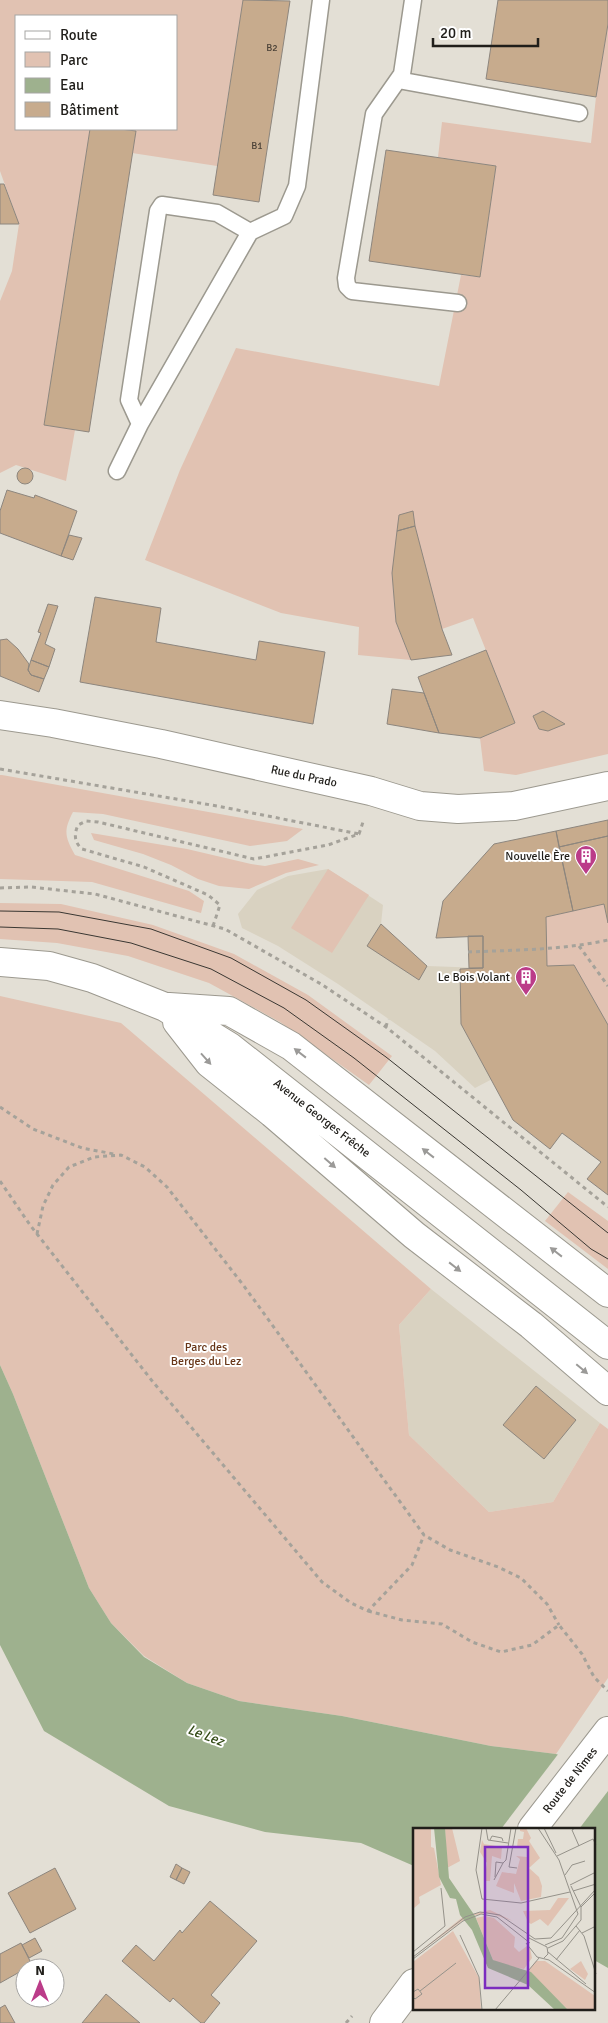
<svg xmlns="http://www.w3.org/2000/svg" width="608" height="2023" font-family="Signika,sans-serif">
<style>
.built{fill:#d9d2c1}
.green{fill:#e1c2b2}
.water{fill:#9eb18e}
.pier{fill:#e3dfd5}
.building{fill:#c7ab8d;stroke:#8d867e}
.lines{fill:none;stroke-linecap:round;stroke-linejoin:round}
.lane-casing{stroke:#9c998f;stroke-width:19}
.street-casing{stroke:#9c998f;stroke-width:30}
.secondary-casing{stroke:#9c998f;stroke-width:30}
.primary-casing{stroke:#9c998f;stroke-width:30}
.path{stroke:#a5a29a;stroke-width:3;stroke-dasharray:4 4;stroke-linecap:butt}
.lane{stroke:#fff;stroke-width:16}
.street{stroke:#fff;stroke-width:28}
.secondary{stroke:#fff;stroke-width:28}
.primary{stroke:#fff;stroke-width:28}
.tram{stroke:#3a3732;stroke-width:1}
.oneway{fill:#9b9a98}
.labels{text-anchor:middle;stroke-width:4;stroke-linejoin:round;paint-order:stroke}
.number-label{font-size:10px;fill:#4a4137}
.street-label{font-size:12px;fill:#201e1a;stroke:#fff}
.poi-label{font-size:12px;fill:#201e1a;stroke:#fff;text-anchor:end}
.park-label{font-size:12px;fill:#673517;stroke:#fff}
.water-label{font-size:14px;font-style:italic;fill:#324a15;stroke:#fff}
.inset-road{fill:none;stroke:#95928a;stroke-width:1}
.view{fill:#7b2cbf;fill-opacity:0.15;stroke:#7b2cbf;stroke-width:2.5}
.inset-edge{fill:none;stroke:#201e1a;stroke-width:2.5}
</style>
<rect width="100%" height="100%" fill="#e3dfd5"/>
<path class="built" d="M328 869 383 905 381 924 427 966 483 968 523 1063 475 1088 435 1051 338 984 278 946 242 928 238 914 257 890 288 876Z
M431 1289 600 1423 553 1502 489 1512 409 1435 399 1325Z"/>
<path class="green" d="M0 0H243L217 166 132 153 136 131 120 129H176V16H16V129H90L44 425 75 430 66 481 16 465 0 473V301L12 271 19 224 0 171Z
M608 24V754L516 775 484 771 480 738 515 723 473 618 442 629 429 583 392 573 396 622 411 660 358 655 359 627 281 613 145 560 180 470 236 348 439 386 461 275 480 277 496 166 438 157 442 122 591 143 596 97Z
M0 775H2L303 829 287 841 250 846 103 814 73 812C63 831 65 837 75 855L189 891 204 901 201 913 92 882 0 879Z
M91 833 187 849 251 864 265 866 298 859 319 865 286 873 249 889 219 886 198 879 171 865 143 854 94 840Z
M328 869 369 895 332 953 291 928Z
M0 903 61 904 153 925 234 954 308 995 392 1056 369 1085 280 1022 209 983 128 956 57 943 0 939Z
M604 904 608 923V1025L574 965 547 966 546 917Z
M0 996 121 1023 431 1289 399 1325 409 1435 489 1512 553 1502 600 1423 608 1429V1678L556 1754 491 1746 342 1716 239 1701 187 1683 144 1656 111 1623 89 1588 13 1394 0 1365Z
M568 1192 608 1221V1269L545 1221Z"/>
<path class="water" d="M0 1365 13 1394 89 1588 111 1623 144 1657 187 1683 239 1701 342 1716 491 1746 556 1754 608 1772V1968L594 1960V1829H414V1866L361 1843 265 1832 169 1806 44 1731 0 1645Z"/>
<path class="pier" d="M559 1753 608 1770V1791L579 1829H501Z"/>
<path class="building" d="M243 0 290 1 259 202 213 195Z
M498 0H608V24L596 97 486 79Z
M90 129H120L136 131 89 432 44 425Z
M386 150 496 166 480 277 369 261Z
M0 184H4L19 224H0Z
M17 476a8 8 0 1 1 16 0a8 8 0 1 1-16 0Z
M7 490 34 498 35 495 77 511 61 556 0 533V511Z
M413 511 415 526 397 531 399 515Z
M415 526 442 629 452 655 411 660 396 622 392 573 397 531Z
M69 535 82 538 73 560 61 556Z
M95 597 161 608 156 642 256 660 259 641 325 652 313 724 80 682Z
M48 604 58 606 45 644 55 649 49 667 31 660 41 633 38 632Z
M7 639 18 649 29 664 28 670 31 675 44 679 39 692 0 676V640Z
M486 650 515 723 480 738 439 733 418 677Z
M31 660 49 667 44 679 31 675 28 670Z
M392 689 424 693 439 733 387 724Z
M543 711 565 724 548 731 539 729 533 716Z
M608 820V836L559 847 556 831Z
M556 831 573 911 546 917 547 966 574 965 608 1025V1195L587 1179 601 1162 562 1133 550 1149 513 1120 461 1024 460 969 483 968V936L436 938 443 901 494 844Z
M608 836V923L604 904 573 911 559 847Z
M381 924 427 966 419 980 367 946Z
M468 936H483V968H469Z
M536 1386 576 1420 544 1459 503 1425Z
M176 1864 182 1868 176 1880 170 1877Z
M55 1868 76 1909 30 1933 8 1893Z
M182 1868 190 1872 184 1884 176 1880Z
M210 1901 257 1941 211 1995 220 2003 204 2023H201L173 1998 170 2002 122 1961 136 1945 154 1961 180 1930 182 1933Z
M35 1938 42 1951 29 1958 22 1945Z
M21 1943 32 1965 0 1983V1954Z
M106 1994 140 2023H82Z
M5 2005 15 2023H0V2008Z"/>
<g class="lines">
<g class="lane-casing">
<path id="lane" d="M413 0 402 74 374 114 346 278 347 286 352 291 458 303
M398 80 579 113
M140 424 129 400 158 211 162 205 217 213 250 232 284 216 297 186 321 0
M117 471 140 424 250 232"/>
</g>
<g class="street-casing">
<path id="street" d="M0 715 53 723 161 744 371 791 420 806 458 809 514 806 608 786"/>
</g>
<g class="secondary-casing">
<path id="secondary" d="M532 1829 608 1731
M384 2023 414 1983"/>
</g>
<g class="primary-casing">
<path id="primary" d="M0 962 49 966 92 978 165 1007 230 1047 608 1345
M169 1007 229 1011 291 1046 608 1293
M177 1022 209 1063 272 1113 414 1235 531 1325 608 1391"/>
</g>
<path class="path" d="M0 769 217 806 359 834
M0 888 31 887 95 894 225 929 321 984 386 1027 608 1207
M213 926 220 905 208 895 144 867 82 849C74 842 74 834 78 825L86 821 98 822 254 859 328 845 359 834 363 822
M579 946 608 986
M468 952C515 950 562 950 608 940
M386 1027 388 1019
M0 1107 33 1129 82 1148 114 1154
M0 1181 30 1225 153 1382 322 1582 351 1603 368 1611 412 1565 424 1535
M37 1234 43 1206 53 1185 69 1167 94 1157 121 1155 145 1167 167 1187 244 1286 424 1535 450 1550 498 1567 521 1578 547 1604 559 1625
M368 1611 402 1620 442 1624 472 1642 501 1652 532 1645 559 1625 582 1654 594 1677 608 1691
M346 2023 352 2016"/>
<use href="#lane" class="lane"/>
<use href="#street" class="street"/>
<use href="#secondary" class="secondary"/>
<use href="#primary" class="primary"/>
<path class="tram" d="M0 911 59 912 151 929 231 958 306 1000 386 1057 608 1233
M0 927 58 929 131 943 211 969 284 1008 354 1058 521 1190 591 1249 608 1259"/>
</g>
<defs><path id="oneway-solid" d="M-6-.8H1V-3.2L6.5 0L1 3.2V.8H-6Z" transform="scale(1.25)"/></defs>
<g class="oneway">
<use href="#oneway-solid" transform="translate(300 1053) rotate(-142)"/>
<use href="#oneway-solid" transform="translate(206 1059) rotate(48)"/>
<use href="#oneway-solid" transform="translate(428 1153) rotate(-142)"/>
<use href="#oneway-solid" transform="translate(330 1163) rotate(41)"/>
<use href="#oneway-solid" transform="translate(556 1252) rotate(-142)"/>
<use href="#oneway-solid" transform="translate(455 1267) rotate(38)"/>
<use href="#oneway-solid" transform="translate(582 1369) rotate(40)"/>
</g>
<defs>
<g id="building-pin" transform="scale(1.125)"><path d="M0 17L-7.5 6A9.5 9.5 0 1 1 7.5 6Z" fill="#bb3c89" stroke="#fff"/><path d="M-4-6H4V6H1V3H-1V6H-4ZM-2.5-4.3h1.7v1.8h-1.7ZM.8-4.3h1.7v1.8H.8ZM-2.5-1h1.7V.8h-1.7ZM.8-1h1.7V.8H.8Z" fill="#fff"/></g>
</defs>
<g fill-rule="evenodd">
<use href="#building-pin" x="586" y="856"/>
<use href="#building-pin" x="526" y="977"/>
</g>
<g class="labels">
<g class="number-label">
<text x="272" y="51">B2</text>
<text x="257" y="149">B1</text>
</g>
<g class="street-label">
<text transform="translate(304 776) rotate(12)" y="4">Rue du Prado</text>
<text transform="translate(322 1118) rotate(38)" y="4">Avenue Georges Frêche</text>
<text transform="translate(570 1780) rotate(-52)" y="4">Route de Nîmes</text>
</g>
<g class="poi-label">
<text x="570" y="860">Nouvelle Ère</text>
<text x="510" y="981">Le Bois Volant</text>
</g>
<g class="park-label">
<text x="206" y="1351">Parc des<tspan x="206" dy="14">Berges du Lez</tspan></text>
</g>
<g class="water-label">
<text transform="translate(206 1735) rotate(21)" y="5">Le Lez</text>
</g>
</g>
<g transform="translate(413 1828)">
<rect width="182" height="182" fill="#e3dfd5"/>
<path d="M0 0H18V19L21 20 28 57 6 69 7 75 1 80ZM32 0H39L47 33 34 40ZM107 0H113L118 10 116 13 127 30 116 40 126 49 129 58 128 69 108 73 101 55V65L83 58 89 44 103 46 107 31 103 28 114 29 115 19H104L105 11H110L111 4 107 3ZM69 12 71 16 89 19 88 31 79 28 77 53H71L74 35 67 24ZM145 70H156L135 98 127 91 118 96 115 94 110 83 137 82ZM77 82 100 93 76 85 56 88 0 129 51 88ZM72 88 81 90 102 109 101 119 106 124 114 118 117 120 119 130 111 141 89 137 80 132 63 90ZM40 103 66 150 68 182H0V134ZM123 133H132L182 168V182H155L115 143ZM168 133 175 146 172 152 157 141Z" fill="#e1c2b2"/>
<path d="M21 0H32L36 50 62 88 80 132 118 144 155 182H142L115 157 75 140 59 102 47 87 43 71 37 70 26 49Z" fill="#9eb18e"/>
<path class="inset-road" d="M69 0 63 42 69 71 108 75 157 64M73 0 75 12 95 15M103 0 96 39 104 40M125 0 146 32 165 86 149 110 132 117M131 0 143 25M162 0 159 2 166 18M77 12 79 8 89 10 90 13M144 28 180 11 183 17M152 47 159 37 172 33M82 49 83 34 90 35 93 32 98 0M81 52 90 35M157 57 183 44M160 63 183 56M168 79 183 64M163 98 171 108 183 146M169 105 183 98M47 107 66 149 69 182M116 110 134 119 135 126 131 130M113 115 124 129 136 132 183 165M135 120 150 113 168 92V79L158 58M0 124 32 98 28 60M135 124 173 156M0 129 52 89 67 84 87 87 122 111 138 110 183 61M0 131 50 93 68 86 84 89 117 115M143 132 167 102M7 163 43 135M0 164 5 161 9 166 2 171 0 169M82 182 126 130"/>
<path class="view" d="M72 19H115V160H72Z"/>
<rect width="182" height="182" class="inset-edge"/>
</g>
<rect x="15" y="15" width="162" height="115" fill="#ffffff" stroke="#a6a5a3"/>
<rect x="25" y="31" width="25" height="8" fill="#ffffff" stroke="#a6a5a3"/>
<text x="60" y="40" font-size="15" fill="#201e1a">Route</text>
<rect x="25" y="52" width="25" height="15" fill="#e1c2b2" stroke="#a6a5a3"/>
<text x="60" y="65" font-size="15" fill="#201e1a">Parc</text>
<rect x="25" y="78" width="25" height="15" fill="#9eb18e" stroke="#a6a5a3"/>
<text x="60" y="90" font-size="15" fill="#201e1a">Eau</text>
<rect x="25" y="102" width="25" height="15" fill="#c7ab8d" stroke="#a6a5a3"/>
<text x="60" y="115" font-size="15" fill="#201e1a">Bâtiment</text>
<g transform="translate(40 1983)"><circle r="24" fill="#ffffff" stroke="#a6a5a3"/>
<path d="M0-4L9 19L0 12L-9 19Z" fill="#bb3c89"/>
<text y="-8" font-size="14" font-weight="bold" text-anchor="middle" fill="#201e1a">N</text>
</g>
<path d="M433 38v8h105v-8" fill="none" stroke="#201e1a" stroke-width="2.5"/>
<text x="440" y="38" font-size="15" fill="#201e1a" stroke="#ffffff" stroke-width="4" paint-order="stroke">20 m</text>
</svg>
